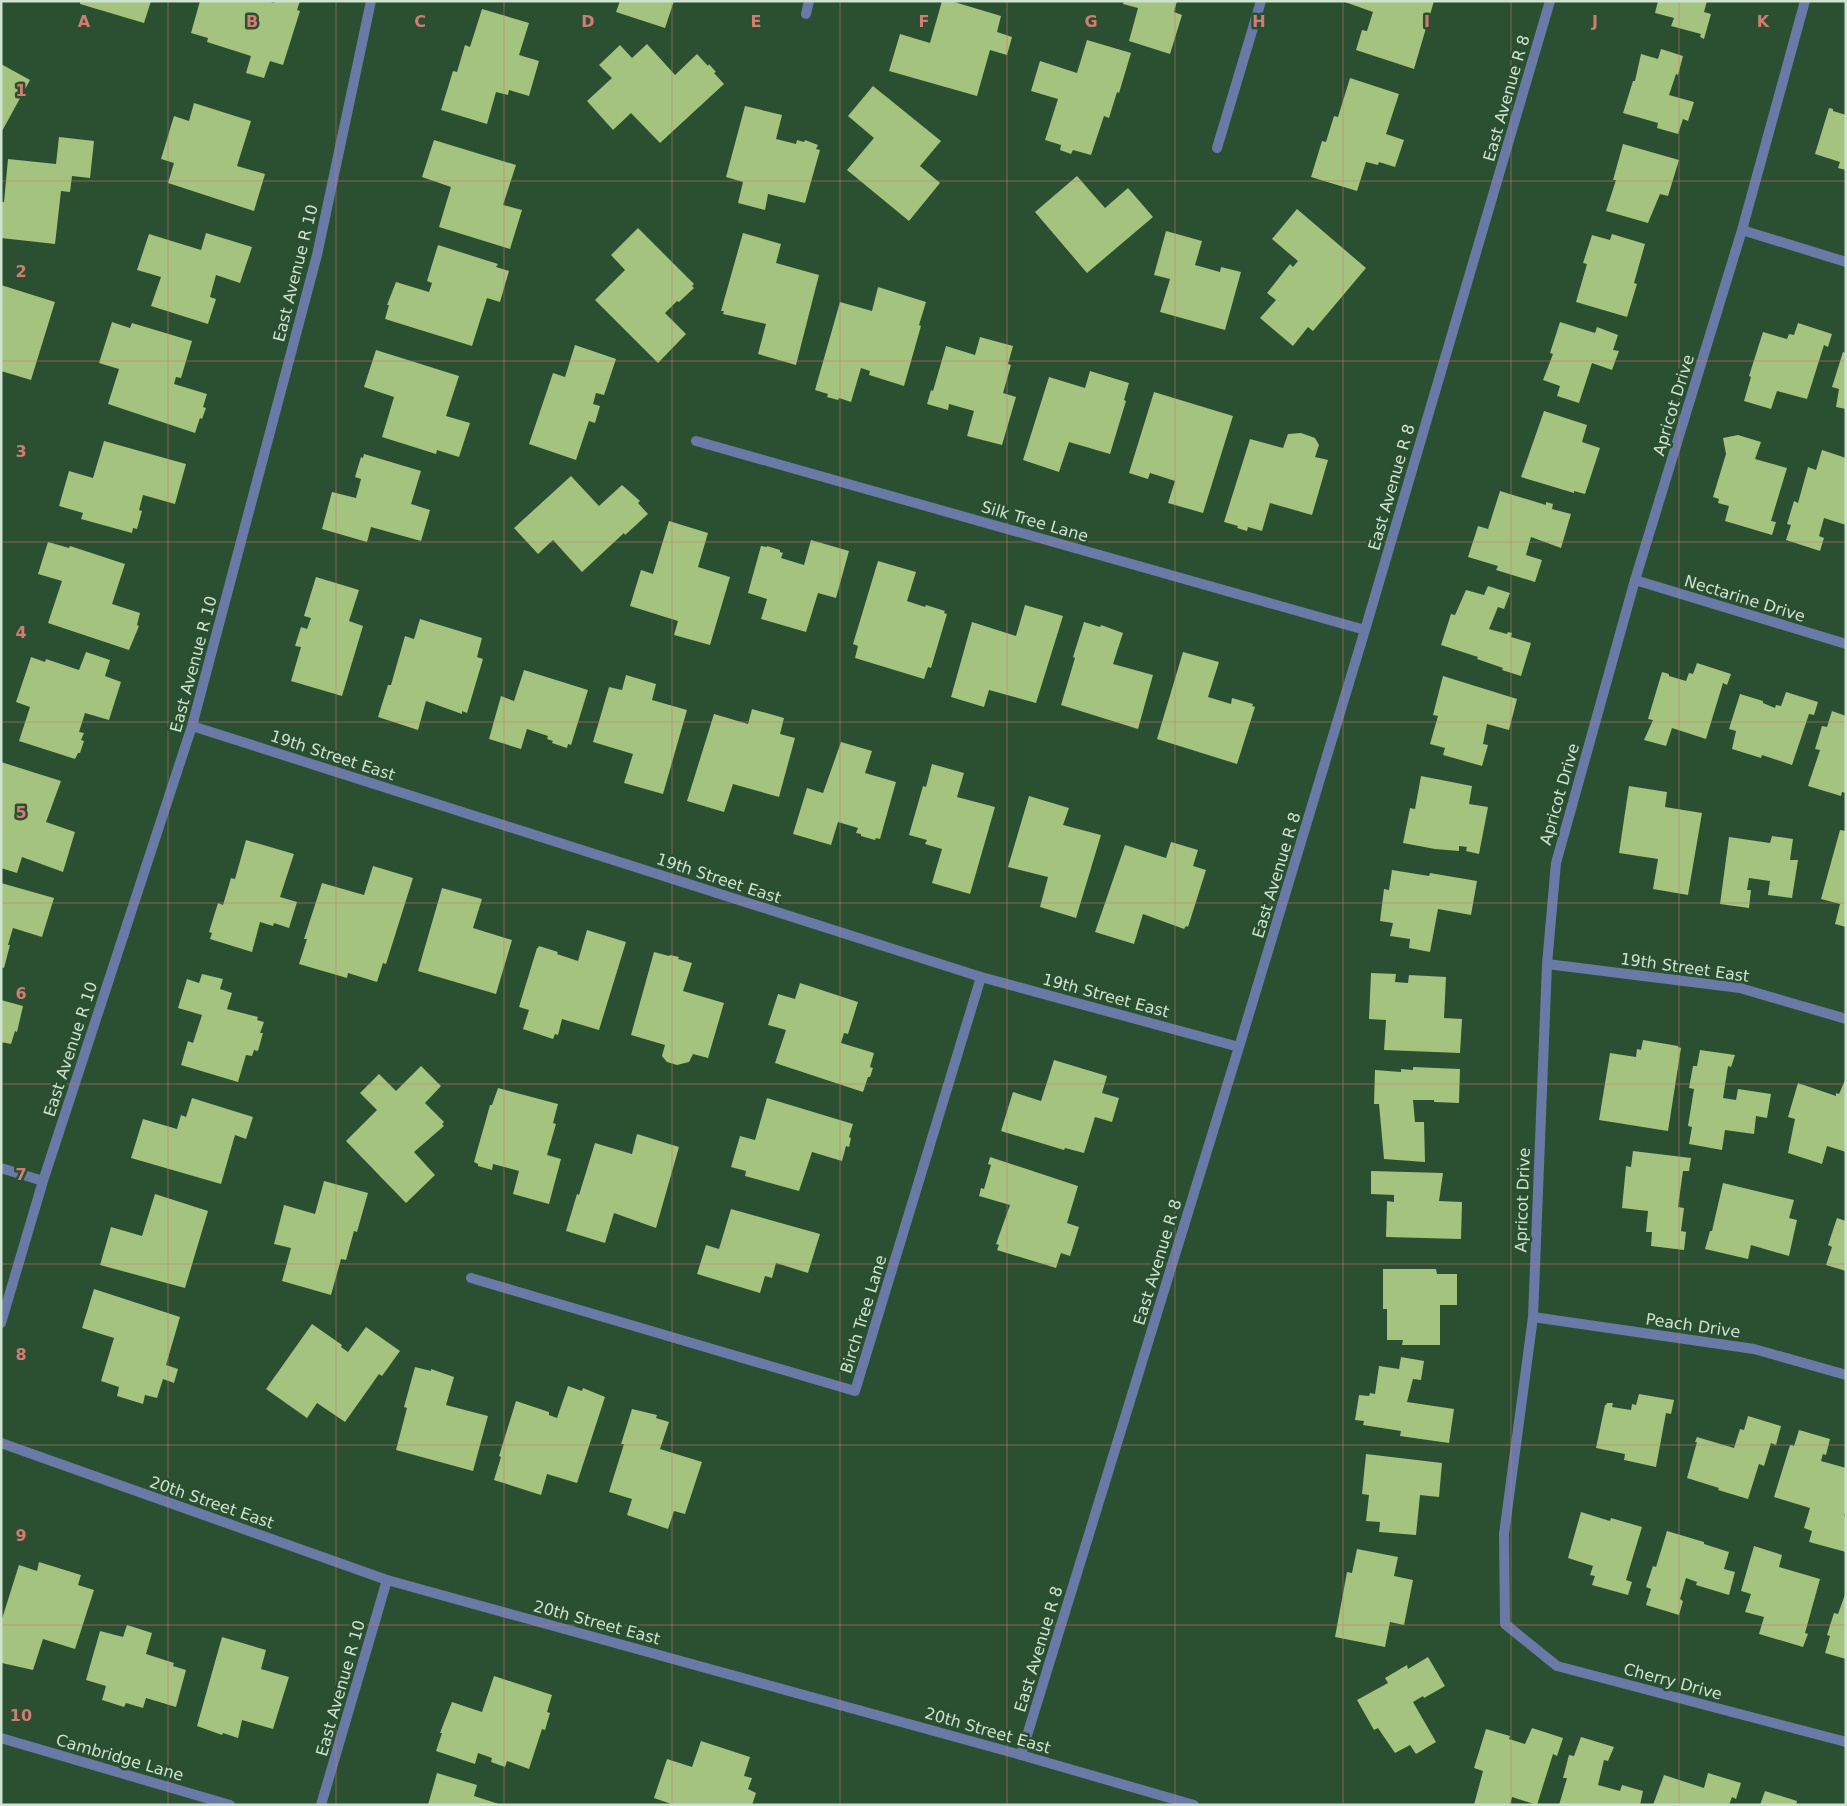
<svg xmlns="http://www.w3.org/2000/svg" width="1847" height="1806" font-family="'DejaVu Sans',sans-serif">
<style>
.building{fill:#a4c37e}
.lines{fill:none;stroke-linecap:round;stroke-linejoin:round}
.minor{stroke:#697aa6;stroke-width:10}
.tertiary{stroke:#697aa6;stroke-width:10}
.grid{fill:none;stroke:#d27c74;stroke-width:1;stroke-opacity:0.55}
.labels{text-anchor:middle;stroke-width:5;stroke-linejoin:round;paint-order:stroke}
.street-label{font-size:16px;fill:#cee3d0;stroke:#2b4f31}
.grid-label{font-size:16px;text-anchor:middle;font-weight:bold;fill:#d27c74;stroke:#2b4f31;stroke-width:5;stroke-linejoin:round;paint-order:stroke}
</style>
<rect width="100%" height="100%" fill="#2b4f31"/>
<path class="building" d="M80 1H151L144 23 80 4Z
M200 1H267L274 3 275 1H300L297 10 300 11 283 65 270 61 264 78 246 73 251 56 207 42 208 38 191 33Z
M620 1H674L665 28 616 12Z
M942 1H951L1001 16 997 32 1012 37 1007 55 990 50 977 96 889 71 900 34 930 43Z
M1124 1H1177L1174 12 1182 15 1170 54 1129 41 1138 8 1123 4Z
M1342 1H1434L1414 69 1356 50 1362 30 1367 31 1373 12Z
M1658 1H1707L1704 12 1711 14 1704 39 1700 37 1701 34 1671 26 1674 18 1655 13Z
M482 9 529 23 519 55 539 61 529 96 509 90 508 95 496 92 487 124 441 110 453 71 457 72 465 45 470 47Z
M1087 40 1131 53 1119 93 1117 92 1109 118 1104 116 1091 155 1073 150 1071 154 1060 150 1061 145 1045 140 1058 99 1031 91 1040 61 1077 73Z
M647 44 675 75 697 54 708 66 709 64 716 72 714 73 724 84 660 143 631 113 613 130 587 101 612 78 599 65 620 45 632 58Z
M1661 49 1683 56 1678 75 1676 74 1669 95 1694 102 1688 121 1683 119 1678 134 1657 128 1658 123 1623 113 1633 81H1635L1641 54 1658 59Z
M1 64 30 80 1 133Z
M1350 78 1399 94 1386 134 1404 140 1395 167 1379 162 1378 165 1366 162 1357 191 1311 177 1322 141 1326 142 1334 116 1338 117Z
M873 86 941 141 920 166 940 183 909 221 847 170 874 138 848 116Z
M194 103 251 121 237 166 265 174 254 211 168 183 174 163 161 159 174 116 189 121Z
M745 106 782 115 776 139 796 144 797 140 804 142 805 140 818 145 816 149 820 150 805 203 768 194 765 210 738 203 743 182 726 177Z
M1829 108 1833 109V111L1846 115V170L1838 168 1840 162 1815 154Z
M59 137 94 141 90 178 72 176 70 192 61 191 55 244 1 238V202H4L8 159 56 164Z
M434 140 516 165 503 205 522 210 510 249 439 227 451 187 422 177Z
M1623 144 1679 160 1668 196 1660 194 1648 223 1606 211 1616 180H1613Z
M1077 176 1105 208 1128 188 1153 217 1087 273 1035 212Z
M1297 209 1366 268 1313 331 1308 327 1293 346 1260 318 1276 300 1267 293 1290 264 1293 267 1298 261 1272 239Z
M638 228 694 284 692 286 694 288 679 302 677 301 665 313 686 334 658 363 595 300 625 270 611 255Z
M1166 231 1202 241 1195 265 1220 272 1221 267 1241 272 1225 330 1160 312 1170 279 1154 275Z
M206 233 252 247 240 283 216 275 210 297 216 299 208 324 151 306 161 277 137 270 149 234 201 250Z
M743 233 781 244 776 263 819 275 796 365 758 354 766 324 723 314 724 311H721Z
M1612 234 1645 244 1634 283 1637 284 1627 317 1576 302 1587 264 1583 263 1592 235 1610 240Z
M438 245 498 264 496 267 509 271 500 302 487 298 472 346 385 319 389 305H387L396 282 429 292 432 283 427 281Z
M1 285 55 302 31 380 1 371Z
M878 287 926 302 919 325 921 326 904 386 869 375 870 371 861 368 851 402 839 398 838 400 827 397 828 394 815 390 840 302 872 311Z
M112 322 130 328 132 323 192 341 181 378 176 377 174 384 207 394 203 407 206 408 202 419 200 418 195 433 108 404 119 369 99 363Z
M1560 322 1595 333 1597 327 1618 335 1613 350 1619 351 1612 370 1592 363 1579 403 1557 396 1560 386 1543 380 1553 354 1550 353Z
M1798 323 1832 334 1828 347 1824 345 1807 399 1777 391 1771 409 1744 401 1751 377 1749 376 1763 332 1787 339 1789 334 1794 335Z
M980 337 1013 346 1008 364 1011 365 1003 393 1016 397 1002 445 967 436 974 411 949 404 948 410 927 404 931 390 933 391 946 346 975 355Z
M575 345 616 359 604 395 596 393 593 404 600 406 595 423 589 421 576 460 529 444 553 373 565 377Z
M376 350 459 376 446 416 470 423 459 457 437 450 436 454 382 437 394 397 364 387Z
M1843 352 1846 353V409L1836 407 1839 389 1832 387Z
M1090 371 1129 383 1124 400 1126 401 1110 454 1069 442 1059 472 1023 460 1049 377 1085 388Z
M1154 392 1233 416 1203 513 1168 503 1175 481 1150 473 1148 479 1129 473Z
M1544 411 1587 425 1582 442 1600 448 1585 494 1574 491V493L1521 477Z
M1301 433 1315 438 1319 445 1315 457 1328 460 1312 515 1270 503 1262 531 1248 527 1247 531 1237 528 1238 526 1224 522 1250 439 1283 448 1288 434Z
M1738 435 1761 442 1755 459 1787 468 1771 521 1776 522 1772 535 1725 521 1729 506 1718 503 1719 499 1713 497 1726 454 1723 438Z
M104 441 186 464 175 504 143 495 139 510 142 511 137 529 133 528 132 533 81 519 83 513 59 506 69 471 93 478Z
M1822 450 1846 458V525L1824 518 1819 536 1824 538 1820 551 1786 540 1791 525 1787 524 1794 501 1798 503 1808 467 1816 470Z
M364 454 421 471 411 504 430 510 421 541 371 527 367 542 322 529 332 492 356 498 361 479 355 477 361 457 363 458Z
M571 476 599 506 622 485 640 501 638 503 648 514 625 535 624 533 582 572 553 540 538 554 514 528Z
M1500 491 1546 505V502L1553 504 1552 509 1571 514 1561 548 1531 537 1526 555 1542 560 1535 582 1496 570 1498 566 1468 557 1478 526 1488 529Z
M669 521 708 533 698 567 730 577 710 645 674 635 678 621 630 606 641 570 653 574Z
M811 540 849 551 836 598 818 593 806 632 761 619 767 599 748 593 761 546 767 547V546L780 550V552L783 553 781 558 804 565Z
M48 542 69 548 70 546 125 564 112 604 140 613 137 625 139 626 129 650 48 623 62 581 38 574Z
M878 561 916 572 907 601 925 607 926 605 945 611 944 613 947 614 931 668 928 667 924 679 855 658 858 646 853 644Z
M316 577 359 590 349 621 363 626 342 696 291 681 301 647 295 646 301 627 307 629 311 618 304 616Z
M1488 586 1510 593 1504 609 1498 607 1489 629 1507 634 1508 632 1512 633 1511 637 1531 643 1521 676 1502 670 1503 668 1477 659 1478 657 1441 645 1451 614 1455 615 1466 590 1484 595Z
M1025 605 1063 616 1036 703 989 690 984 707 951 697 972 622 1016 636Z
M420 619 482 638 477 657 483 659 467 713 462 711V714L426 701 418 730 378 717 388 685H391L405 636 414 639Z
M1084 622 1100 627 1101 625 1123 633 1113 664 1153 675 1138 729 1061 705 1075 658 1073 657Z
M86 652 110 660 105 676 121 682 109 720 85 713 79 732 84 733 81 740 84 741 80 753H78L75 759 19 741 30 707 16 702 31 657 45 662 46 659 79 670Z
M1183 652 1219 662 1208 697 1231 704 1232 698 1253 704 1252 706 1255 707 1237 764 1157 739Z
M1697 663 1731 674 1727 685 1723 683 1706 739 1672 728 1666 746 1644 740 1653 720 1648 719 1662 672 1669 674V676L1686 681 1689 673 1693 674Z
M524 670 588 690 571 745 568 744 567 748 552 743 553 741 547 739 548 736 527 729 521 749 489 739 501 696 514 701Z
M626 675 656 684 652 700 687 710 663 794 624 783 633 754 593 742 609 687 622 690Z
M1443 676 1517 699 1509 730 1487 724 1483 744 1488 745 1482 766 1443 755 1445 748 1430 744 1438 716 1433 715Z
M1786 692 1818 702 1814 715 1809 714 1792 765 1762 755 1761 758 1732 749 1736 731 1729 729 1740 694 1763 701V703L1775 708 1776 705 1781 706Z
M752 709 784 718 780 734 795 738 779 797 733 784 724 812 687 801 714 714 748 724Z
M1832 711 1846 716V793L1842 792 1841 796 1808 786 1820 750 1815 749 1822 726 1827 727Z
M841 742 872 751 865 773 896 782 880 839 876 838 875 840 861 836V834L856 833 858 828 838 822 831 845 793 834 807 788 823 793Z
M1 762 61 781 46 822 75 832 63 872 22 857 17 873 1 868Z
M932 764 964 773 957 797 995 807 970 894 932 883 942 849 925 844 927 840 909 835 923 786 926 787Z
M1421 776 1472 786 1469 804 1488 807 1479 854 1466 851 1467 847 1459 846V851L1435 849 1403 843 1410 808 1415 809Z
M1629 786 1667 792 1665 807 1702 813 1688 895 1653 889 1658 859 1619 853Z
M1029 796 1069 808 1063 825 1101 835 1076 918 1040 907 1048 877 1008 867Z
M1840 830 1846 831V927L1835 924 1840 904 1821 899Z
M1772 836 1793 839 1790 860H1798L1792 898 1768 895 1770 881 1749 878 1747 890H1751L1749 908 1720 904 1729 837 1770 843Z
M246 840 294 854 280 897 297 902 289 928 274 923 273 926 260 922 252 952 210 939 212 933 209 932 218 903 223 905 231 878 235 879Z
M1171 842 1198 850 1193 866 1206 870 1188 927 1186 926 1184 929 1143 914 1134 944 1095 932 1125 845 1166 858Z
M373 866 413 878 386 964 383 963 377 982 348 973 347 978 299 964 307 939H304L322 883 364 895Z
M1392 870 1429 876 1430 873 1477 881 1471 915 1438 909 1430 952 1409 948 1410 939 1390 936 1393 923 1380 921 1384 889 1389 890Z
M1 883 54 898 42 937 13 928 8 945H10L4 968 1 967Z
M442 888 482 899 473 928 512 940 496 994 418 971Z
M587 930 626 942 599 1030 562 1019 558 1035 555 1034 553 1039 523 1029 529 1010 519 1007 537 948H538L539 946 558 952 557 954 578 961Z
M654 952 669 956 670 955 679 957 678 959 692 963 683 991 724 1003 708 1058 693 1054 689 1062 677 1065 667 1062 662 1056 665 1045 631 1035Z
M1371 973 1396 974 1395 982 1408 983 1409 975 1446 977 1444 1018 1462 1019 1460 1053 1384 1050 1386 1020 1369 1019Z
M202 974 223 979 220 989 232 993 227 1009 258 1017 257 1020 264 1022 260 1033H263L258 1051 254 1050 252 1056 246 1055 238 1082 181 1065 188 1041 193 1043 202 1015 178 1008 187 979 199 983Z
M800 983 858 1002 848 1034 844 1033 841 1043 874 1053 870 1067 873 1068 870 1077H868L863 1092 775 1063 786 1030 768 1025 778 994 795 999Z
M1 1000 23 1006 17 1032 15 1031 11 1044 1 1042Z
M1643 1040 1678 1046V1047L1681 1048 1668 1131 1599 1120 1610 1053 1636 1057 1637 1049 1641 1050Z
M1700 1050 1735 1055 1731 1067 1728 1066 1723 1098 1736 1100 1738 1089 1771 1094 1767 1118 1756 1116 1754 1134 1725 1130 1722 1150 1689 1144 1692 1127 1688 1126 1694 1089 1689 1088 1693 1066H1697Z
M1054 1060 1107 1076 1102 1093 1119 1098 1112 1122 1095 1117 1084 1153 1065 1148 1064 1150 1001 1131 1013 1092 1041 1101Z
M421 1066 441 1086 425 1103 444 1122 442 1124 444 1126 414 1152 435 1175 406 1203 346 1141 377 1110 360 1093 379 1074 396 1091Z
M1413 1067 1460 1069 1459 1103 1434 1102V1100H1413L1415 1122H1424L1425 1162 1384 1159 1379 1104H1374L1375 1070 1401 1072V1069L1413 1070Z
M1846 1078V1152L1827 1146 1822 1164 1788 1153 1795 1119 1788 1117 1798 1083 1836 1096V1093L1839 1094Z
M498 1088 558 1104 553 1123 556 1124 547 1155 561 1159 549 1204 513 1194 519 1171 493 1164 492 1170 478 1166V1164L474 1162 490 1105H492Z
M192 1098 253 1117 246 1139 235 1135 221 1184 131 1158 143 1119 177 1129 181 1115 186 1117Z
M767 1098 853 1124 849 1137 851 1138 849 1147 846 1146 842 1161 812 1152 799 1191 745 1176 746 1171 731 1167 740 1136 755 1140Z
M637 1134 679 1147 656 1228 614 1213 605 1243 566 1231 577 1194 579 1195 595 1143 632 1154Z
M1633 1151 1691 1158 1689 1171H1683L1678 1207 1684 1208 1681 1231 1686 1232 1684 1250 1651 1246 1652 1232H1646L1648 1211 1622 1208 1626 1166 1631 1167Z
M990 1157 1078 1186 1067 1223 1079 1227 1070 1256 1061 1253 1056 1268 997 1250 999 1245 996 1244 1010 1205 979 1196 981 1188 984 1189 991 1165 988 1164Z
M1371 1171 1443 1173 1439 1201 1462 1202 1461 1239 1386 1237 1387 1201 1394 1202V1195L1371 1194Z
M324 1181 368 1193 357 1232 354 1231 346 1260 341 1259 331 1295 282 1281 291 1248 274 1244 284 1205 315 1214Z
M1723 1183 1794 1200 1789 1218 1797 1220 1789 1256 1751 1245 1748 1259 1705 1249 1710 1231H1712Z
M155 1194 208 1211 185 1288 100 1265 111 1227 142 1236Z
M731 1209 820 1234 808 1273 776 1263 772 1278 765 1276 760 1293 697 1274 706 1245 719 1249Z
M1837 1218 1846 1221V1271L1826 1265 1832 1247 1828 1245Z
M1383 1269H1436L1437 1274H1457V1305H1440V1345H1402L1403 1340H1387V1309H1383Z
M94 1289 180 1317 166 1365 178 1369 174 1383 163 1379 157 1398 145 1395 143 1404 117 1396 119 1387 101 1381 114 1338 82 1328Z
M312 1324 342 1345 341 1347 348 1352 366 1327 400 1351 382 1376 379 1374 345 1422 317 1403 307 1418 266 1389Z
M1401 1357 1424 1361 1421 1380 1413 1379 1407 1402 1454 1409 1449 1443 1400 1436 1401 1431 1363 1425 1364 1421 1355 1420 1359 1395 1369 1396 1370 1393 1375 1394 1379 1366 1399 1369Z
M415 1367 431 1371V1369L454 1377 446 1405 488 1416 473 1471 396 1450 407 1408 404 1407Z
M568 1386 582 1391 583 1388 605 1397 577 1483 547 1474 541 1495 494 1480 501 1457 499 1456 516 1401 549 1412V1415L557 1418Z
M1639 1394 1674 1400 1671 1414 1666 1413 1656 1467 1624 1460 1625 1454 1596 1448 1605 1405H1606L1607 1403H1613L1612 1407 1631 1410 1632 1404 1636 1405Z
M632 1409 657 1415 656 1418 669 1422 660 1449 702 1462 685 1514 674 1511 668 1529 627 1515 632 1499 609 1492 624 1444H621Z
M1748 1416 1781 1426 1776 1445 1771 1443 1764 1466 1759 1464 1748 1499 1718 1490 1719 1488 1687 1478 1697 1442H1695L1697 1437 1734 1448 1740 1429 1744 1430Z
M1799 1430 1830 1439 1826 1455 1823 1454 1821 1461 1846 1468V1509L1844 1516 1846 1517V1552L1809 1542 1812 1531 1804 1528 1810 1508 1774 1497 1790 1445 1794 1446Z
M1366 1454 1442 1463 1439 1497 1420 1495 1416 1535 1379 1532 1380 1522 1366 1521 1369 1495 1362 1494Z
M1581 1512 1610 1521 1611 1518 1642 1527 1626 1580 1632 1582 1628 1595 1592 1585 1595 1576 1590 1575 1593 1566 1568 1558Z
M1667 1531 1704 1542V1544L1729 1552 1724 1569 1735 1572 1729 1595 1696 1585 1697 1582 1686 1578 1680 1599 1683 1601 1679 1615 1646 1605 1651 1589 1646 1587 1653 1566 1656 1567Z
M1754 1546 1782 1555 1779 1567 1820 1579 1805 1633 1808 1634 1803 1647 1759 1634 1764 1617 1745 1612 1751 1594 1741 1591Z
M1357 1549 1398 1557 1394 1576 1413 1580 1404 1625 1390 1622 1385 1647 1335 1637 1347 1572 1352 1573Z
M39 1562 81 1575 78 1585 94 1590 75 1649 43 1639 33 1670 2 1663 1 1622 19 1565 37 1571Z
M1846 1592V1659L1825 1653 1830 1636 1827 1635 1834 1613 1838 1614Z
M127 1625 152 1633 146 1654 174 1663 173 1666 186 1670 176 1707 146 1698 143 1708 126 1703 124 1707 102 1700 106 1686 86 1680 100 1631 123 1637Z
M222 1637 266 1650 261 1669 289 1677 273 1729 242 1720 238 1738 223 1733 222 1735 197 1726Z
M1428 1657 1445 1686 1424 1698 1423 1696 1413 1702 1436 1742 1416 1754 1410 1745 1395 1753 1378 1728 1374 1730 1357 1700 1388 1683 1385 1678 1407 1665 1408 1669Z
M494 1676 552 1695 547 1712 550 1713 545 1730 542 1729 529 1769 507 1761 505 1767 491 1762 492 1758 478 1753 475 1764 436 1751 442 1733H440L452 1702 482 1712Z
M1532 1728 1563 1738 1557 1756 1553 1754 1537 1805 1512 1797 1510 1805H1474L1483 1771 1474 1768 1486 1729 1510 1736 1509 1739 1525 1744Z
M1581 1737 1614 1747 1608 1761 1604 1760 1598 1785 1620 1791 1622 1785 1643 1791 1640 1805H1559L1567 1778H1563L1569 1755 1574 1756Z
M701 1741 750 1757 744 1776 752 1778 748 1789 756 1793 752 1805H674L654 1798 667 1759 692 1767Z
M437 1773 477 1785 474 1796 502 1805H428Z
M1708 1773 1741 1783 1736 1799 1732 1797 1729 1805H1653L1664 1775 1704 1788Z
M1765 1791 1797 1801 1796 1805H1760Z"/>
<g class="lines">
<path class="minor" d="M1805 1 1742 230 1635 580 1556 863 1547 964 1533 1317 1504 1534 1505 1624 1557 1666 1846 1742
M806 14 809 1
M1217 148 1261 1
M1742 230 1846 262
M696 441 1365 630
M1635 580 1846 644
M192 726 981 977 1239 1047
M1547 964 1740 988 1846 1019
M1 1168 43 1181
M471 1278 855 1391 981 977
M1533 1317 1754 1349 1846 1375
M1 1323 43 1181 192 726 317 255 371 1
M1 1738 230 1805
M1021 1755 1239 1047 1365 630 1550 1
M321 1805 387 1580"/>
<path class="tertiary" d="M1 1443 387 1580 1021 1755 1194 1805"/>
</g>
<path class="grid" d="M168 1V1805M336 1V1805M504 1V1805M672 1V1805M840 1V1805M1007 1V1805M1175 1V1805M1343 1V1805M1511 1V1805M1679 1V1805M1 181H1846M1 361H1846M1 542H1846M1 722H1846M1 903H1846M1 1084H1846M1 1264H1846M1 1445H1846M1 1625H1846"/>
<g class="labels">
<g class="street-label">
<text transform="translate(1506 98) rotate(-74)" y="6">East Avenue R 8</text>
<text transform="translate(295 273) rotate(-76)" y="6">East Avenue R 10</text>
<text transform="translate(1673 405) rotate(-73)" y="6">Apricot Drive</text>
<text transform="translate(1391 487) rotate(-74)" y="6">East Avenue R 8</text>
<text transform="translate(1035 521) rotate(16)" y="6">Silk Tree Lane</text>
<text transform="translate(1745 598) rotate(17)" y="6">Nectarine Drive</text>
<text transform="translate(193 664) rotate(-75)" y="6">East Avenue R 10</text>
<text transform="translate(333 755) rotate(18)" y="6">19th Street East</text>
<text transform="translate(1559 794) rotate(-74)" y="6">Apricot Drive</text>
<text transform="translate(1276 875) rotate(-73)" y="6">East Avenue R 8</text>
<text transform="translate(719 878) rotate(18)" y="6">19th Street East</text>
<text transform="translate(1685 967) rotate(8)" y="6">19th Street East</text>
<text transform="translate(1106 995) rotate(15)" y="6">19th Street East</text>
<text transform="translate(70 1049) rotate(-72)" y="6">East Avenue R 10</text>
<text transform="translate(1522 1200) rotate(-88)" y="6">Apricot Drive</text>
<text transform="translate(1157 1262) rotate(-73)" y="6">East Avenue R 8</text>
<text transform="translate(863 1314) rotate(-73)" y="6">Birch Tree Lane</text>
<text transform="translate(1693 1325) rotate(8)" y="6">Peach Drive</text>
<text transform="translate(212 1502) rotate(19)" y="6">20th Street East</text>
<text transform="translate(597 1622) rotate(15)" y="6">20th Street East</text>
<text transform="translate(1038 1649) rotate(-73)" y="6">East Avenue R 8</text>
<text transform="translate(1673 1681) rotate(15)" y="6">Cherry Drive</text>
<text transform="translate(340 1688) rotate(-74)" y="6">East Avenue R 10</text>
<text transform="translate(988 1730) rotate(16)" y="6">20th Street East</text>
<text transform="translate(120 1757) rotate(16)" y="6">Cambridge Lane</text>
</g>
</g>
<g class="grid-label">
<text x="84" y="27">A</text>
<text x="252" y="27">B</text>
<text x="420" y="27">C</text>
<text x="588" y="27">D</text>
<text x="756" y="27">E</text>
<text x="924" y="27">F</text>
<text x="1091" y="27">G</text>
<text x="1259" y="27">H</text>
<text x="1427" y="27">I</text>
<text x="1595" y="27">J</text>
<text x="1763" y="27">K</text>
<text x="21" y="96">1</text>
<text x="21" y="277">2</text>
<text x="21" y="457">3</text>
<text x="21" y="638">4</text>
<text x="21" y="818">5</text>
<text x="21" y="999">6</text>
<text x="21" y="1180">7</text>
<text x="21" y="1360">8</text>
<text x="21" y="1541">9</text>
<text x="21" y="1721">10</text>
</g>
<rect width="1847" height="1806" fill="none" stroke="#cee3d0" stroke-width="5"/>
</svg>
